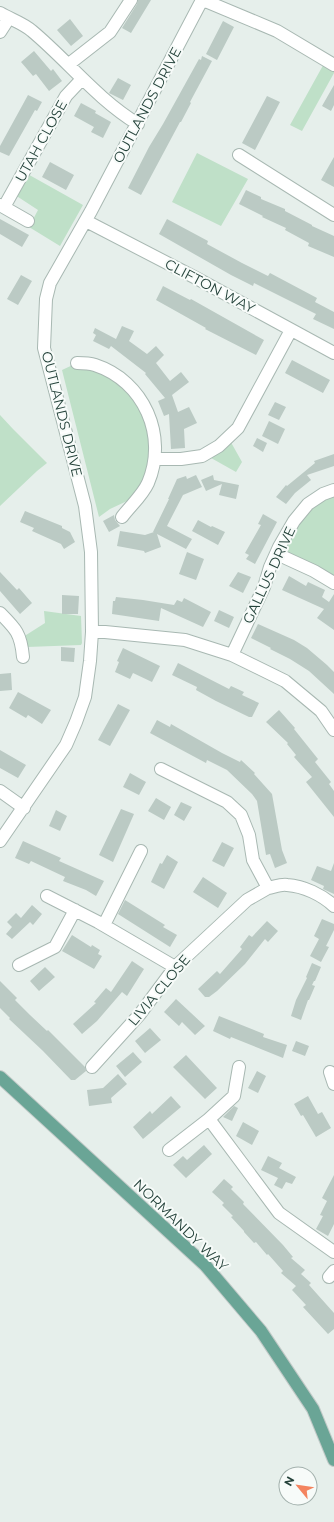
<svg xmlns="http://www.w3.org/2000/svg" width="334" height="1522" font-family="Montserrat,sans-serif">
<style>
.green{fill:#bfe0c8}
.building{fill:#bbcac4}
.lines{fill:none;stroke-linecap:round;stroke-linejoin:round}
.minor-casing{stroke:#a8b8b2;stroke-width:14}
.major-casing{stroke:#c2cac8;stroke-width:14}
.minor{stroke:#fff;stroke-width:12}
.major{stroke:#6aa596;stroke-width:12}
.labels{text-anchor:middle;stroke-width:4;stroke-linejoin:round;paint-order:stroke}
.street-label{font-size:14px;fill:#24423a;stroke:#f7fbf9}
</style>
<rect width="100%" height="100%" fill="#e6efeb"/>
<path class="green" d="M326 60 334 65V73L302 131 290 125Z
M197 153 248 179 221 226 172 202Z
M24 172 83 205 60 246 29 227 38 210 12 193Z
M77 363 106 370 138 396 154 431 142 494 110 509 99 517 62 370Z
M0 415 13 429 47 463 37 471 0 506Z
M228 437 242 462 236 472 204 454Z
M334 490V582L277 554 308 504Z
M44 611 81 616 82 643 81 645 27 647 23 637 45 623Z"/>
<path class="building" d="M138 0H151L131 33 122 28 137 4Z
M70 19 83 36 71 46 57 30Z
M223 21 234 27 217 60 206 54Z
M34 51 51 71 53 69 62 81 49 91 36 74 33 76 21 62Z
M202 56 212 61 190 102 191 103 181 122H180L141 195 128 188 149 147 163 124 199 59 201 60Z
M118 78 131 85 123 100 109 93Z
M334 85V105L331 111 322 106Z
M28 95 42 102 37 111 35 110 9 156 0 152V146Z
M267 96 280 102 255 150 242 143Z
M81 103 96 111 95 113 111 122 103 138 91 132 94 127 74 116Z
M334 157V187L321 180Z
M50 162 74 175 66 190 42 177Z
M246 190 261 197V199L285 209V211L312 225V226L334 236V257L308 246 309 243 285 230 286 228 262 217 263 216 239 204Z
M0 219 29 235 22 247 0 234Z
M167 219 208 241 207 244 242 263 268 276 270 273 317 298 315 302 334 312V329L313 319 316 314 254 283 253 286 231 275 159 234Z
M21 275 32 281 18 305 7 299Z
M163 286 190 300 191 299 264 340 256 355 205 329 206 328 156 300Z
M122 326 134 331 129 341 147 354 156 346 164 355 156 363 170 381 181 372 189 382 172 395 178 412 189 407 197 423 184 429 185 448 171 449 169 414 164 416 158 401 165 398 145 374 146 373 111 346 109 349 93 341 96 335 93 333 95 328 116 339Z
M292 360 330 380 323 393 285 373Z
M275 402 286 407 279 420 268 415Z
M269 421 285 429 278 444 262 436Z
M257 438 267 443 263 452 253 446Z
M334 454V466L307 475 311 480 295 493 286 504 276 497 286 485 287 486 315 463 314 461Z
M196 475 202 487 183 495 167 526 192 539 186 549 157 534 161 547 145 553 144 551 117 546 120 531 145 535 154 532H153L169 499H168L177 479 186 476 187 479Z
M213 475 214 480 239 485 236 499 219 495 222 484 206 491 201 480Z
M25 511 62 526V528L70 532 75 542 64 549 61 544 32 531 34 528 20 522Z
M263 514 277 522 255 564 246 559 249 555 245 553 261 525 258 524Z
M114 515 115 520 120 526 109 532 103 521Z
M198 520 211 527 212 526 225 532 218 545 192 531Z
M187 552 204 559 196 580 179 574Z
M0 572 17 590 19 588 32 603 20 614 0 591Z
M238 572 251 577 243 593 229 586Z
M289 576 306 586 308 582 325 590 322 597 329 602 334 594V630L317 618 324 609 282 590Z
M62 595 79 596 78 614H62Z
M116 597 143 600 174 605 177 600 182 602 184 598 211 612 203 627 161 608 159 621 112 614 113 601H115Z
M219 610 234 617 229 628 214 621Z
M258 624 294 640 307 648 327 665 334 672V694L309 671 290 659 270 649 271 648 251 638Z
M61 647 75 648 74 662 61 661Z
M123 648 160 666 152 682 133 673 130 679 115 672 119 662 117 661Z
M178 663 229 689 231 686 244 692 242 695 259 703 252 717H249L216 701 196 690 197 687 172 675Z
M11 673 12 690 0 691V674Z
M18 692 51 710 42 724 28 715 26 718 9 708Z
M118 704 130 710 110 746 98 740Z
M279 710 295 728 294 729 318 759 315 762 331 782 329 784 334 791V817L306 782 312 777 294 757 296 755 287 744 288 743 266 722Z
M157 720 170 727 171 724 222 753 240 762 241 760 255 773 254 774 272 794 282 850 287 863 275 868 270 854 266 855 257 801 252 794 227 770 207 760 206 763 150 733Z
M0 750 26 765 18 778 0 768Z
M130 773 146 782 139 795 123 787Z
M156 798 171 807 164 820 148 811Z
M181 802 192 807 184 821 174 815Z
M121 809 134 814 113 862 99 855Z
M56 810 67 816 60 831 49 826Z
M23 841 61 858 59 861 104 881 96 896 86 890 63 881 65 877 31 861 29 864 15 858Z
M222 842 234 848 224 867 212 861Z
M167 855 178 862 164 889 151 882 160 863 162 864Z
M334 863V894L323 889 324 886 311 880 317 866 331 871Z
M203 877 227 893 218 908 193 892Z
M125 900 165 925 163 927 177 935 170 947 118 914Z
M32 905 42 914 33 925 30 922 12 939 6 934 12 927 7 922 16 913 21 918Z
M322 919 334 924V930L326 946 329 947 321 962 310 956 319 939 314 936Z
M267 921 278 931 268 942 265 939 245 964 217 991 209 997H205L198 989 217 971 220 974 242 949 240 947 249 935 252 937Z
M72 935 91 947 92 945 100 950 98 954 102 956 94 969 62 951Z
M132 961 144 969 127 996 122 992 97 1021 82 1034 73 1024 96 1003 94 1002 106 988 111 992Z
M312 963 321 967 315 981H314L312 985 315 986 309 1000H308L301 1020 291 1016 296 1000 307 978 306 977Z
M45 967 55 977 39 991 30 981Z
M0 981 17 998 15 1000 30 1015 47 1031 48 1030 85 1067 86 1071 75 1080H71L43 1051 9 1019 10 1018 0 1008Z
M176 999 205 1026 195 1035 182 1022 179 1026 164 1012Z
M219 1016 264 1034 263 1037 287 1045 283 1058 231 1037 230 1039 213 1031Z
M150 1028 161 1040 145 1053 135 1041Z
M296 1041 309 1046 305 1056 292 1051Z
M133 1052 142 1062 125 1077 116 1066Z
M186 1055 217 1088 205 1099 173 1067Z
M257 1071 266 1076 258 1093 248 1088Z
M118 1074 127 1084 111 1098 112 1103 89 1106 87 1090 103 1088Z
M171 1096 181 1107 143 1139 133 1127 150 1111 152 1114Z
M308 1096 318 1114 322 1112 331 1128 316 1137 303 1115 301 1116 294 1104Z
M234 1106 238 1108 232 1121 223 1117Z
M243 1122 259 1131 252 1145 236 1136Z
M204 1145 212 1154 186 1178 173 1165 183 1156 187 1160Z
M268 1156 282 1163 279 1168 296 1177 292 1184 286 1182 282 1189 274 1185 278 1178 261 1170Z
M334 1175V1224L328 1236 316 1229 323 1216 320 1215 327 1201 322 1198Z
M224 1179 233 1187 231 1189 244 1202 243 1204 283 1245 293 1257 291 1258 305 1270 301 1274 311 1283 309 1285 334 1313V1329L328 1334 303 1307 306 1305 292 1290 296 1286 281 1273 283 1271 268 1254 267 1255 256 1242 254 1243 244 1232V1231L231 1217 233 1216 222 1205 224 1203 212 1192Z"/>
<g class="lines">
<g class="minor-casing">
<path id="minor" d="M203 0 277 31 334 65
M0 13C10 19 23 23 32 31 68 61 97 99 138 124
M0 32 9 18
M69 64 110 32 131 0
M239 155 334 215
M0 205 28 221
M4 207 66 96 82 79
M86 221 196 278 334 353
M77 363C82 363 89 363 95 365 144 381 168 436 148 483 142 496 131 505 122 517
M156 459H181L202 456 219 446 238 428 291 330
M277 554 314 571 334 583
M0 613C16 629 21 634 23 657
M92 632H105L185 640 232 655 285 681 321 711 334 730
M232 655 264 587 270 567 279 547 294 521 308 504 323 494 334 490
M161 769 227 802 241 815 249 835 253 860 268 888C274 887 281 884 287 885 304 886 322 895 334 906
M0 791 24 808
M0 841 66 745 76 722 85 697 90 661 92 632 91 552 85 506 44 348 46 299 50 283 91 211 202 0
M47 896 98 922 175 967
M104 925 141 851
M19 965 55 947 75 910
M92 1067 140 1014 175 967 247 900 268 888
M239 1067 234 1096 209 1119 279 1213 334 1252
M330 1072 334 1084
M169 1150 209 1119
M329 1277 334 1271"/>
</g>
<g class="major-casing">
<path id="major" d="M0 1077 205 1265 261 1331 313 1409 334 1460"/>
</g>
<use href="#minor" class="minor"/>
<use href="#major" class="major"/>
</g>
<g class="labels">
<g class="street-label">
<text transform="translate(147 105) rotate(-62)" y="5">OUTLANDS DRIVE</text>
<text transform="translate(41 141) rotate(-61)" y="5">UTAH CLOSE</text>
<text transform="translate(210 286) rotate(28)" y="5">CLIFTON WAY</text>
<text transform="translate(62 414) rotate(76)" y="5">OUTLANDS DRIVE</text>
<text transform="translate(269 575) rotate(-65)" y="5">GALLUS DRIVE</text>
<text transform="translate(159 990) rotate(-50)" y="5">LIVIA CLOSE</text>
<text transform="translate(181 1225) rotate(44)" y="5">NORMANDY WAY</text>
</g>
</g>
<g transform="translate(298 1486) rotate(299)"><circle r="19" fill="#f7fbf9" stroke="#a3b1ad"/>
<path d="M0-3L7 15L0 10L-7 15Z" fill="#f4845f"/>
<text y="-6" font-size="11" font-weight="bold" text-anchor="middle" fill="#24423a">N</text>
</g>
</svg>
